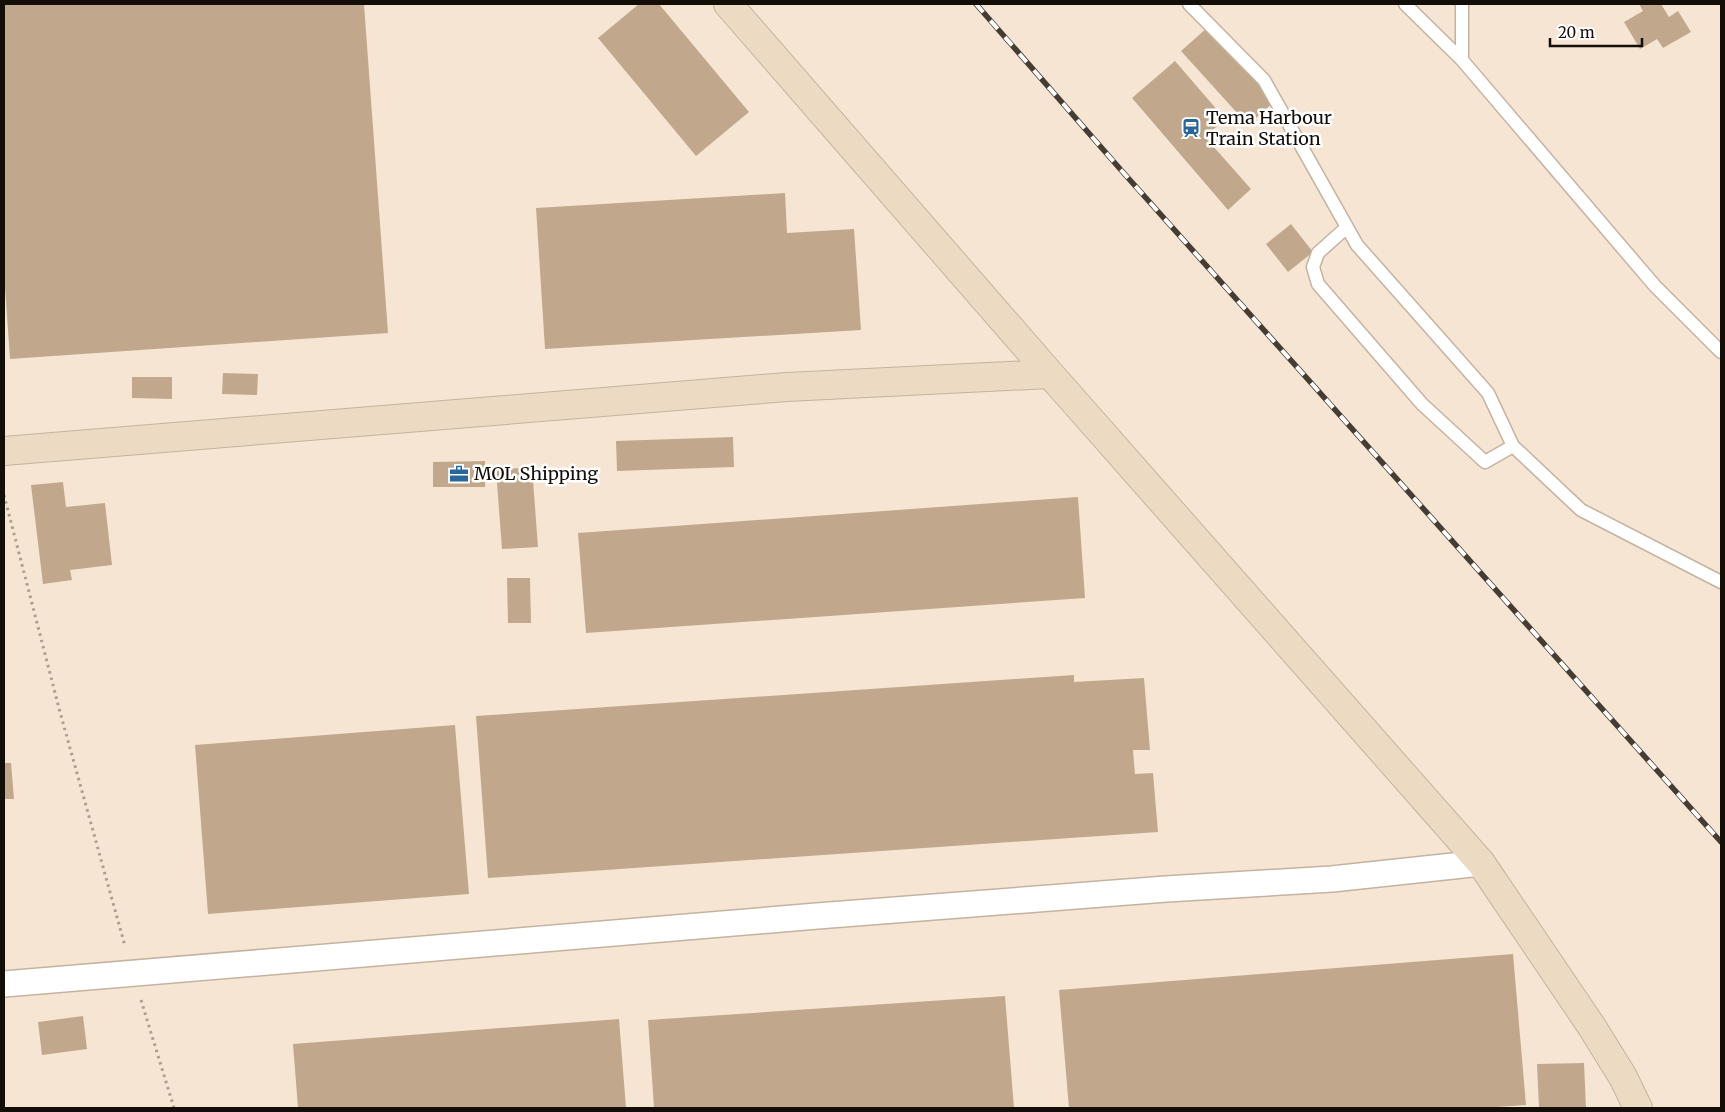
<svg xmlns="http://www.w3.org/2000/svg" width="1725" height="1112" font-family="Merriweather,serif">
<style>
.building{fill:#c1a88d}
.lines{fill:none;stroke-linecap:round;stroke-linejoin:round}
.service-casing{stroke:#c4b3a1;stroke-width:15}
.minor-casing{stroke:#c4b3a1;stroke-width:28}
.secondary-casing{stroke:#c4b3a1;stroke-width:30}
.path{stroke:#ab9d8f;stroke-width:3;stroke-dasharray:2.5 4;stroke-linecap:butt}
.service{stroke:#fff;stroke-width:12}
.minor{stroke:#fff;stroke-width:25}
.secondary{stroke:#eddac2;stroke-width:28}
.rail-casing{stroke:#453d34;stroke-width:5.5}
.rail{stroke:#fff;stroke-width:4;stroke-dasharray:11;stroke-linecap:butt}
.labels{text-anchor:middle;stroke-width:5;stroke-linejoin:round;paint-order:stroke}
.poi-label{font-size:18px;fill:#130e08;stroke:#fff;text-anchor:start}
</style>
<rect width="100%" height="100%" fill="#f7e5d3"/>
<path class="building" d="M4 4H364L388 333 10 359 4 273Z
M639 4H659L749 112 696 156 598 38Z
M1639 4H1661L1669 17 1678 11 1691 32 1663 48 1657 39 1640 49 1624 22 1643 11Z
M1208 27 1274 102 1248 125 1181 51Z
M1175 61 1225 119 1205 137 1251 189 1228 210 1132 98Z
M785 193 787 233 854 229 861 330 545 349 536 208Z
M1291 224 1313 252 1288 272 1266 244Z
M223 373 258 374 257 395 222 394Z
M132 377H172V399L132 398Z
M733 437 734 467 617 471 616 441Z
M485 461V487H433V462Z
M532 467 538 547 502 549 496 470Z
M63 482 66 507 105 503 112 565 70 570 72 580 43 584 31 485Z
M1078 497 1085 598 586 633 578 533Z
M507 578H530L531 623H508Z
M1074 675V682L1144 678 1150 750H1133L1135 774 1153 773 1158 832 488 878 476 716Z
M455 725 469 894 208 914 195 745Z
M4 763H11L14 799H4Z
M1513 954 1526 1105 1482 1108H1069L1059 990Z
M1005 996 1014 1108H654L648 1020Z
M83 1016 87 1049 42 1055 38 1022Z
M619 1019 626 1108H298L293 1044Z
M1584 1063 1586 1108H1539L1537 1064Z"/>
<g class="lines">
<g class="service-casing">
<path id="service" d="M1189 4 1264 80 1357 245 1488 393 1513 446 1581 510 1721 582
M1405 4 1462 60
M1462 4V60L1655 286 1721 352
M1347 227 1318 253 1313 267 1318 284 1422 404 1485 462 1513 446"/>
</g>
<g class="minor-casing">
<path id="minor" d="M4 984 817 916 1166 889 1332 879 1481 863"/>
</g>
<g class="secondary-casing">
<path id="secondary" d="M728 4 1050 374 1481 863 1592 1027 1623 1077 1638 1108
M4 451 787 387 1050 374"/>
</g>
<path class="path" d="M4 495 60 712 125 946
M141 1000 174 1108"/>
<use href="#service" class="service"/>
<use href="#minor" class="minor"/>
<use href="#secondary" class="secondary"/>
<g class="rail-casing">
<path id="rail" d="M976 4 1121 170 1721 842"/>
</g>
<use href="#rail" class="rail"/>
</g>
<defs>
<g id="station-bare" transform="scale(1.5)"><path d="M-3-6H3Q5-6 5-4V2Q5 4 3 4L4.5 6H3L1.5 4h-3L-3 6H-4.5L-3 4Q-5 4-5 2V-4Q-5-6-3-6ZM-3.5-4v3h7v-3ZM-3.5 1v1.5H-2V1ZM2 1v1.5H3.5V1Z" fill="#28669c" stroke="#fff" stroke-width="2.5" paint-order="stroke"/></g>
<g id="office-bare" transform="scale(1.5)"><path d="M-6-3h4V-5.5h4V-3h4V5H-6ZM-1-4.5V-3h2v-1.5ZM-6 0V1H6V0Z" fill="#28669c" stroke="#fff" stroke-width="2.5" paint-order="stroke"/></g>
</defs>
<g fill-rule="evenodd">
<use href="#station-bare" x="1191" y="128"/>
<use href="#office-bare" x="459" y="474"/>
</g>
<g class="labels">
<g class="poi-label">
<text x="1206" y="124">Tema Harbour<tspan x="1206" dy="21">Train Station</tspan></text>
<text x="474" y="480">MOL Shipping</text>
</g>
</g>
<rect width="1725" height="1112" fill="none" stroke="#130e08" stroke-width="10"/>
<path d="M1550 38v8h92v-8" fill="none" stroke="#130e08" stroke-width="2.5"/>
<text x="1558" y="38" font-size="15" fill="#130e08" stroke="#ffffff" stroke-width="4" paint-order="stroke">20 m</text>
</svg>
